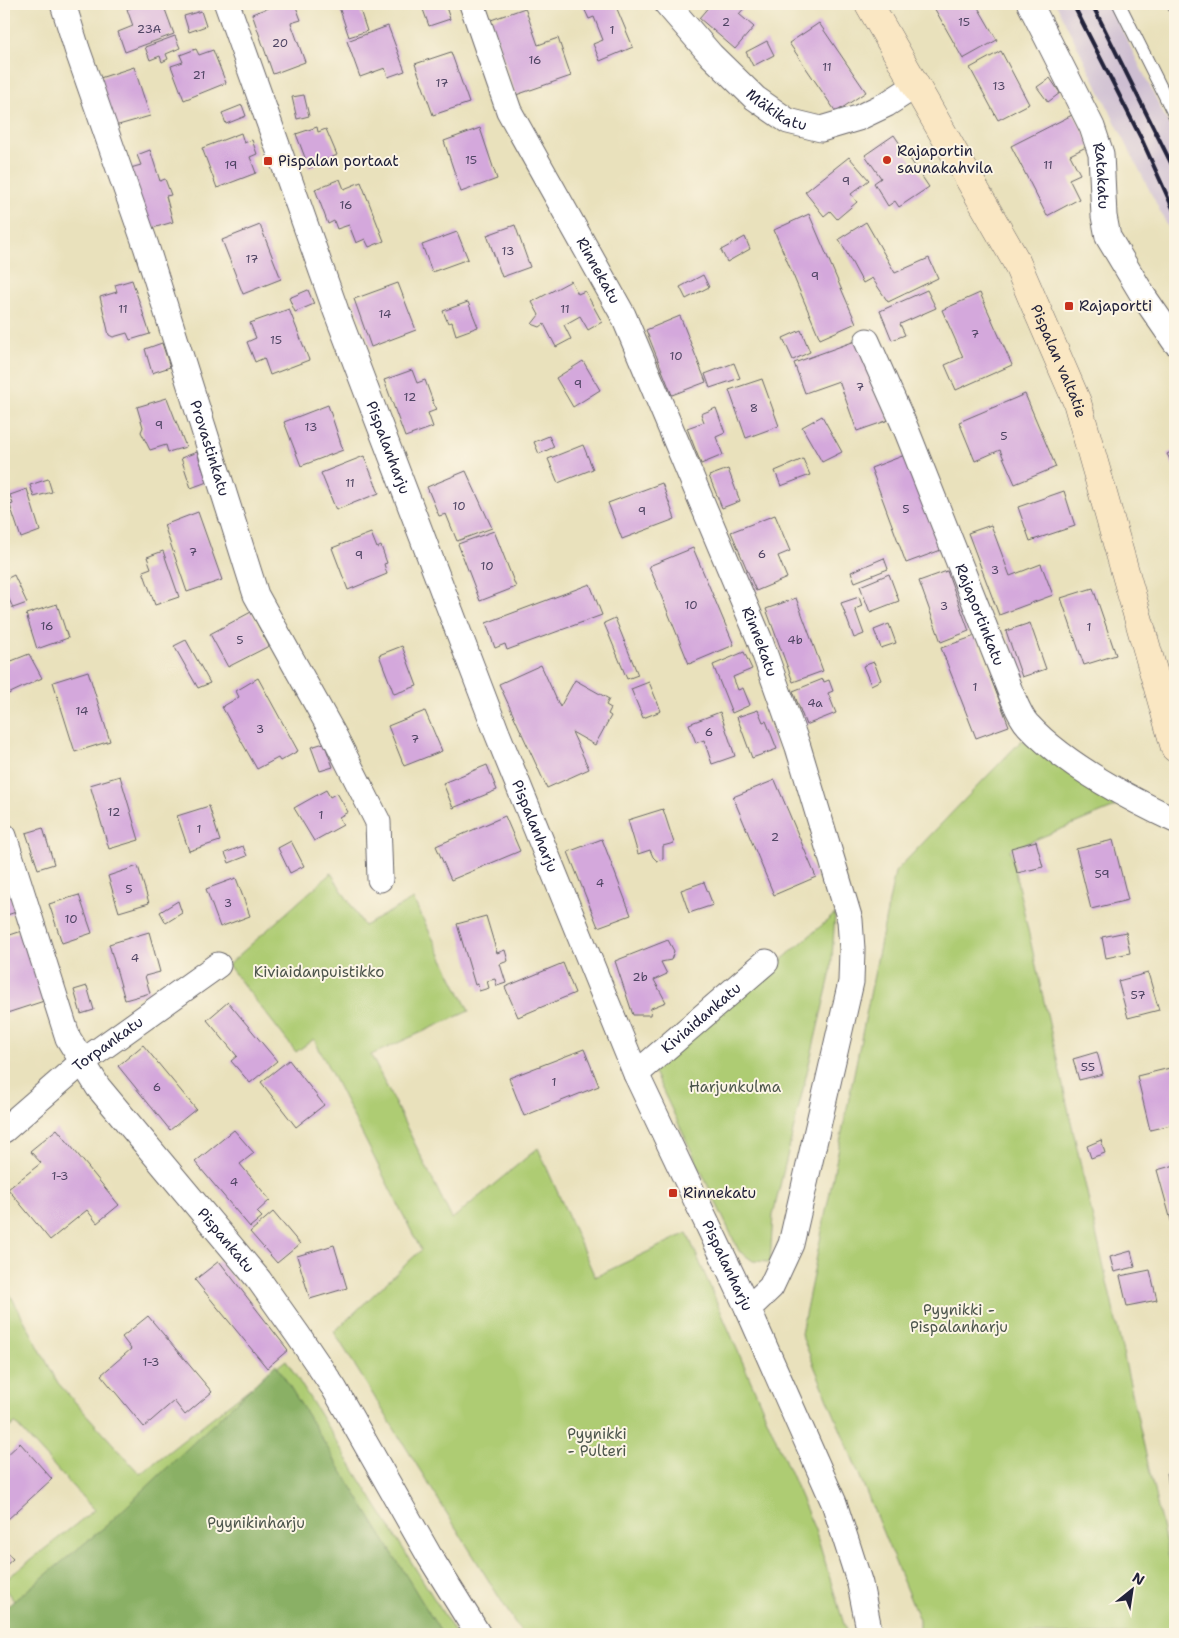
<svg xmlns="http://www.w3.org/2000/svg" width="1179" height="1638" font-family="'Shantell Sans',sans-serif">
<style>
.industrial{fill:#cebed2}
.green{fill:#aecc73;stroke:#687757}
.forest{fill:#8ab065;stroke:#566950}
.building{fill:#d4a8dc}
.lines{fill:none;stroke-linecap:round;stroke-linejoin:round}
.service-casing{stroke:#686568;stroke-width:14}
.minor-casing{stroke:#686568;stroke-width:27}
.secondary-casing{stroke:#686568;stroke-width:29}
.service{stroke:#fff;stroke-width:12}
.minor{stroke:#fff;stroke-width:25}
.secondary{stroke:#fae7c3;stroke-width:28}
.rail{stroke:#22223b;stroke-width:4}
.poi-dot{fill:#c8321e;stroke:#fcf5e5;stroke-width:2}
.labels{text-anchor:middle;stroke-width:4;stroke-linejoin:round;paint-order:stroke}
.number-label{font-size:12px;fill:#4e4463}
.street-label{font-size:15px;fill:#22223b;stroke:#fcf5e5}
.poi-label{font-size:15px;fill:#22223b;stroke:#fcf5e5;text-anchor:start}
.park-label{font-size:15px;fill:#4c554c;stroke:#fcf5e5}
</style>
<rect width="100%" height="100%" fill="#fcf5e5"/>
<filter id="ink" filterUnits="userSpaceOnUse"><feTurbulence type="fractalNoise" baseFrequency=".02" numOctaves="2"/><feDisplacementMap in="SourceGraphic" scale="10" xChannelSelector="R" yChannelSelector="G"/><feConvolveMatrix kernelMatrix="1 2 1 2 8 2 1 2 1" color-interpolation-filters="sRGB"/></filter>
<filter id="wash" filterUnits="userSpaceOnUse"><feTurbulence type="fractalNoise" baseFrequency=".0096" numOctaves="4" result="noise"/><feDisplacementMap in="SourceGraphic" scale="20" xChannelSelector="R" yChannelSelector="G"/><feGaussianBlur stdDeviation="1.12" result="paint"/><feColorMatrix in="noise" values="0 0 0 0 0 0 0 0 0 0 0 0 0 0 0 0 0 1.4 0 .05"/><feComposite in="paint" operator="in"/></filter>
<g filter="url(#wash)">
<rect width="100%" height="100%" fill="#e9e1bc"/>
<path class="industrial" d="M1056 4H1109L1175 137V241Z"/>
<path class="green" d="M1022 740 1115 807 1010 850 1175 1584V1634H919V1620L801 1334 895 872Z
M331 873 364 926 413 899 469 1011 371 1055 452 1219 538 1148 595 1277 687 1233 815 1530 847 1634H522L334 1332 421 1250 314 1039 296 1052 228 965Z
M835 914 831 972 773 1215 770 1262 753 1261 739 1251 653 1070Z
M4 1283 58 1383 140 1474 286 1360 456 1634H40L4 1588V1581L94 1510 15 1423 4 1432Z"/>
<path class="forest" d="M276 1364 442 1634H4V1609L107 1525Z"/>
<g id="blocks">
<path class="building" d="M143 4H163L174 34 125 52 118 32 133 26 127 9Z
M278 4H295L301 20 291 23 305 62 273 74 252 14Z
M338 4H358L367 31 349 37Z
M421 4H445L450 19 429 26Z
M582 4H622L623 7 617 9 633 47 600 61 593 44 603 40 594 17 589 19Z
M711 4 747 5 739 14 754 27 735 49 699 18Z
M932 4H976L997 40 963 59Z
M525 8 538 45 558 38 571 76 516 95 491 20Z
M201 11 206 26 189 32 184 16Z
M819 23 866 92 836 112 789 43Z
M388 26 405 71 388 77 385 68 360 77 347 41Z
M175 36 180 48 166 54 168 59 162 62 160 56 150 60 145 47Z
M767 41 774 55 753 66 746 52Z
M196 49 199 55 213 50 226 83 184 100 171 66 183 62 180 55Z
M1001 51 1029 104 998 120 970 68Z
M451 52 469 103 433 115 415 64Z
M134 67 150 116 115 126 100 78Z
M1050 78 1060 93 1048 102 1037 87Z
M304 95 309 116 297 119 292 97Z
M242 105 246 116 226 124 222 113Z
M1074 114 1090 145 1070 155 1080 174 1069 179 1079 199 1047 216 1011 146Z
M317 127 318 132 326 129 337 155 309 168 296 134Z
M480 128 497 179 461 192 444 141Z
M241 133 244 143 252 140 257 154 250 157 256 173 217 188 202 148Z
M894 135 929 187 899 207 895 201 888 206 874 183 881 178 865 155Z
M150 150 160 181 165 179 171 195 166 196 173 222 146 230 127 169 141 165 137 155Z
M849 157 869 180 851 194 857 202 837 219 830 211 824 216 805 192Z
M340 179 344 189 361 182 384 241 369 247 365 239 356 243 349 225 337 229 334 221 328 224 315 189Z
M809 214 856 323 820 339 774 230Z
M866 222 895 273 929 258 938 278 888 302 872 278 863 283 839 239Z
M260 225 281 279 243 294 222 240Z
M515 225 530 267 502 277 487 235Z
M457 232 468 259 432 272 422 245Z
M745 237 750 249 727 262 721 250Z
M703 275 709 287 686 299 680 287Z
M132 280 150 334 130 340 127 333 113 337 109 335 100 297 117 292 115 285Z
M571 281 578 294 585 291 602 322 588 330 580 316 564 325 571 339 556 347 544 324 540 327 532 324 539 315 532 302Z
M398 283 416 330 371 347 354 299Z
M308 290 314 304 295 312 289 298Z
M927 290 936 308 900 324 905 335 892 340 880 311Z
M980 293 1012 365 956 390 945 365 963 357 942 310Z
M468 302 478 327 456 335 452 322 448 323 443 311Z
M289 309 309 360 270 375 264 358 255 362 247 342 256 338 250 323Z
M680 316 706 382 672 395 646 330Z
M801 330 810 352 793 360 783 338Z
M861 339 889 420 857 431 839 381 805 393 794 363Z
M162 343 170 367 152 373 145 349Z
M583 361 600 390 573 407 556 378Z
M734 363 740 378 710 388 705 374Z
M412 370 417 383 425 380 436 410 428 413 433 427 405 437 384 380Z
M762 379 779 426 746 438 729 390Z
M1025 394 1056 467 1015 484 1000 450 975 461 959 422Z
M167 398 186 447 168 452 166 445 150 450 141 432 143 427 137 407Z
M328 405 343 450 301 466 284 422Z
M716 408 725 433 716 437 723 455 701 464 687 428 704 422 701 414Z
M822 416 842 452 822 462 802 427Z
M549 436 554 447 539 454 534 442Z
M583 445 593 469 558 483 548 459Z
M1175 450V469L1167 454Z
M197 452 207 482 191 488 181 458Z
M905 455 941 550 906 563 871 468Z
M364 456 379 493 336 510 321 473Z
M803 459 810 475 781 486 775 471Z
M728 469 740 501 722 508 709 476Z
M466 471 492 528 457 541 446 514 439 516 427 487Z
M48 479 52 492 34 497 30 485Z
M662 483 675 519 622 539 608 503Z
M27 489 40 531 21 538 10 505 13 504 10 495Z
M1064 491 1075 526 1030 541 1018 507Z
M198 512 222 580 187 592 164 525Z
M775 515 790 551 778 556 787 578 756 591 731 532Z
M991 525 1010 576 1041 564 1053 595 999 615 968 533Z
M494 531 516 587 480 601 458 544Z
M371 533 377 548 381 546 387 563 384 564 387 574 348 590 332 548Z
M693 548 734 645 689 664 649 566Z
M163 551 179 597 155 605 143 571 151 568 147 557Z
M884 558 888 569 855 582 851 572Z
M947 571 969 631 941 642 919 581Z
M889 574 899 601 870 612 860 586Z
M14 575 27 603 13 608 4 588V580Z
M590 584 602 615 507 650 505 644 495 648 486 623Z
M1093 588 1116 655 1084 665 1061 598Z
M859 597 862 606 855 609 864 634 854 638 841 603Z
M796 598 823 671 793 682 766 609Z
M57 604 68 638 37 649 26 614Z
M251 612 269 646 228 667 210 634Z
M615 618 638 675 627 679 604 623Z
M1030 623 1046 669 1022 677 1006 631Z
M889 624 896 643 881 648 874 630Z
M975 636 1009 726 976 738 941 648Z
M186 640 210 683 198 688 174 646Z
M402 646 417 686 394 694 379 655Z
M744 652 752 669 733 677 738 690 743 688 750 705 732 713 713 665Z
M29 654 42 678 4 696V687L7 685 4 679V664Z
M874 662 881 680 871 685 863 666Z
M541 665 560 707 575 680 609 699 606 705 611 708 608 714 611 716 595 745 572 732 589 769 547 788 499 684Z
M88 671 110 741 75 752 53 682Z
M258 678 298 751 280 761 278 758 257 769 222 707 239 697 236 691Z
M823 679 824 682 829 680 833 691 828 693 836 713 806 725 793 691Z
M649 682 661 711 643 718 631 689Z
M758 710 763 722 766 721 777 749 752 758 737 717Z
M425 711 442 751 404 766 388 726Z
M720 712 735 756 712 764 704 740 696 743 689 724Z
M324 743 333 767 320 771 311 747Z
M487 765 497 790 453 808 443 783Z
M120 776 139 840 109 849 90 785Z
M775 780 816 877 774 895 733 797Z
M326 790 330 797 337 793 348 812 339 817 343 825 314 841 294 808Z
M209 806 220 841 189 851 177 816Z
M663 809 674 843 663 846V859L657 861 653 857 650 850 638 854 628 820Z
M505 816 520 851 451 880 436 846Z
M43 828 54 864 38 869 26 833Z
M602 839 631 915 598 927 568 852Z
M1113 840 1128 900 1091 909 1076 849Z
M291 841 304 866 290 873 278 848Z
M1036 841 1043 867 1017 873 1011 848Z
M243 846 247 856 229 863 225 853Z
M138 866 149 903 119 912 108 876Z
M4 874 16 912 4 916Z
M236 878 250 916 220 927 206 889Z
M704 882 713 905 689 913 681 890Z
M79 895 92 933 62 943 49 904Z
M178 901 182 913 166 923 160 912Z
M486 916 497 953 505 950 508 961 500 964 506 983 497 986 495 979 487 981 489 988 479 991 478 984 475 985 457 924Z
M22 931 44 1001 4 1014V937Z
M149 932 160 972 145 976 150 993 125 1000 109 944Z
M1126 932 1130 953 1106 958 1102 937Z
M668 940 674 951 671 960 661 962 667 974 654 980 666 1002 651 1008 650 1015H633L615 961Z
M563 963 575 993 518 1017 505 987Z
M1148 973 1159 1010 1128 1018 1118 981Z
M87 986 94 1010 81 1014 74 990Z
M228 1002 277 1061 250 1083 231 1061 237 1056 207 1020Z
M143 1045 196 1109 170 1130 118 1066Z
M4 1049 10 1068 4 1070Z
M584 1049 599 1086 524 1116 509 1078Z
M1097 1052 1103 1074 1079 1080 1073 1059Z
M289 1060 324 1105 296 1127 261 1082Z
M1174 1067 1175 1124 1150 1130 1137 1076Z
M57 1129 119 1205 97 1223 87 1210 50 1240 8 1189 41 1163 30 1151Z
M234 1130 254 1153 240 1164 270 1200 257 1212 262 1217 250 1227 195 1162Z
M1101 1140 1105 1153 1091 1158 1087 1146Z
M1175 1165V1235L1157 1170Z
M273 1212 300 1244 277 1263 250 1232Z
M334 1245 347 1288 310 1299 297 1256Z
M1131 1251 1135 1267 1114 1272 1110 1257Z
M219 1261 288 1350 267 1368 195 1280Z
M1150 1270 1157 1300 1127 1306 1120 1276Z
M148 1316 212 1392 185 1415 174 1401 144 1427 101 1375 131 1349 122 1337Z
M20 1443 52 1479 7 1520 4 1517V1458Z
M1175 1471V1496L1170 1497 1167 1472Z
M4 1549 13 1559 4 1567Z"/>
</g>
</g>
<g filter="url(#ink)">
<use href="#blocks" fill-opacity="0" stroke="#686568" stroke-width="1"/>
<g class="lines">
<g class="service-casing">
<path id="service" d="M1119 4 1175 116
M1173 4 1175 8"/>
</g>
<g class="minor-casing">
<g id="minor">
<path id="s1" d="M63 4 77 49 146 246 256 595 335 737 378 822 380 879"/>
<path id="s2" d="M227 4 336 311 497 733 636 1074 748 1309 834 1503 860 1584 870 1634"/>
<path id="s3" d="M472 4 509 111 623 315 759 638 798 747 850 920 852 949 851 982 791 1244 771 1287 748 1309"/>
<path id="s4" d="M667 4 711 55 755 98 788 121 821 129 858 118 887 104 915 86"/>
<path id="s5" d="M1030 4 1092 127 1101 154 1104 216 1108 237 1144 297 1175 342"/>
<path id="s6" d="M867 341 906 429 1010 691C1015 702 1020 717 1028 725 1064 764 1128 798 1175 820"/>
<path id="s7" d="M4 836 68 1038 98 1087 259 1280 298 1335 334 1388 430 1557 478 1634"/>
<path id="s8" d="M636 1074 766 962"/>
<path id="s9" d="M4 1130 81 1063 218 965"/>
</g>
</g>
<g class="secondary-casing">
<g id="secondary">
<path id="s10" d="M869 4 1016 261 1077 402 1175 748"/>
</g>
</g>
<use href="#service" class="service"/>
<use href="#minor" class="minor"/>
<use href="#secondary" class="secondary"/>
<path class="rail" d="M1073 4 1142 140 1175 213
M1092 4 1175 171"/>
</g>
</g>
<g class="poi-dot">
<circle cx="887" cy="160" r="5"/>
<rect x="263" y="156" width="10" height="10" rx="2.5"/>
<rect x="1064" y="301" width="10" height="10" rx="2.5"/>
<rect x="668" y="1188" width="10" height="10" rx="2.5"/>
</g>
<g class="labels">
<g class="number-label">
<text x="726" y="26">2</text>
<text x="964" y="26">15</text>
<text x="149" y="33">23A</text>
<text x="612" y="34">1</text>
<text x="280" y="47">20</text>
<text x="535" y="64">16</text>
<text x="827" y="71">11</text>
<text x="199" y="79">21</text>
<text x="442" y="87">17</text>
<text x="999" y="90">13</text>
<text x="471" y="164">15</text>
<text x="231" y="169">19</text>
<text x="1048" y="169">11</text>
<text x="846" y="185">9</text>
<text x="346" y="209">16</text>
<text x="508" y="255">13</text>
<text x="252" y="263">17</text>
<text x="815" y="280">9</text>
<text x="123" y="313">11</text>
<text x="565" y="313">11</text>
<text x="385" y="318">14</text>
<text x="975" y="338">7</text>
<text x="276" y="344">15</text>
<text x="676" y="360">10</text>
<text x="578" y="388">9</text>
<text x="860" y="391">7</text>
<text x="410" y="401">12</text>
<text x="754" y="412">8</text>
<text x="159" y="429">9</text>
<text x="311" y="431">13</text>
<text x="1004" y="440">5</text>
<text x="350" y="487">11</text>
<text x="459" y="510">10</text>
<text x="906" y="513">5</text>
<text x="642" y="515">9</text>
<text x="193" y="556">7</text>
<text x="762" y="558">6</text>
<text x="359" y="559">9</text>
<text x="487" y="570">10</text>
<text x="995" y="574">3</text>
<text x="691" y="609">10</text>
<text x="944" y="610">3</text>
<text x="47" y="630">16</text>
<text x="1089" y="631">1</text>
<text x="240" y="644">5</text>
<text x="795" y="644">4b</text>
<text x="975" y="691">1</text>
<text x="815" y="707">4a</text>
<text x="82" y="715">14</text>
<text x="260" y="733">3</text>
<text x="709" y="736">6</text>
<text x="415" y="743">7</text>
<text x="114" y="816">12</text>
<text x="321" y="819">1</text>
<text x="199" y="833">1</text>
<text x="775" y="841">2</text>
<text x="1102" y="878">59</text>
<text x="600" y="887">4</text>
<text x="129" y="893">5</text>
<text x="228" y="907">3</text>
<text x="71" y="923">10</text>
<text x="135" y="962">4</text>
<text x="640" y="981">2b</text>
<text x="1138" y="999">57</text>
<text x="1088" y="1071">55</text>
<text x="554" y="1086">1</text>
<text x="157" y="1091">6</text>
<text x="60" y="1180">1-3</text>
<text x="234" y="1186">4</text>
<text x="151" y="1366">1-3</text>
</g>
<g class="street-label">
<text dy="5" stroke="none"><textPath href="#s4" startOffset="154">Mäkikatu</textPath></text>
<text dy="5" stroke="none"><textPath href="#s5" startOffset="188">Ratakatu</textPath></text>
<text dy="5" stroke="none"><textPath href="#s3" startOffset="296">Rinnekatu</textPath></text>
<text dy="5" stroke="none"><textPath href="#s10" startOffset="405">Pispalan valtatie</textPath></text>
<text dy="5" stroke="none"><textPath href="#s1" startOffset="468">Provastinkatu</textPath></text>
<text dy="5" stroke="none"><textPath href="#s2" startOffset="472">Pispalanharju</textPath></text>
<text dy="5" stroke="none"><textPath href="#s6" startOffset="296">Rajaportinkatu</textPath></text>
<text dy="5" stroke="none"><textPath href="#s3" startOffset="701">Rinnekatu</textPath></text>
<text dy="5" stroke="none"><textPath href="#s2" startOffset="878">Pispalanharju</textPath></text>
<text dy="5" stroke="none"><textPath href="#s8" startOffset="86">Kiviaidankatu</textPath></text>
<text dy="5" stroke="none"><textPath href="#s9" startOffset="135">Torpankatu</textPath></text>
<text dy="5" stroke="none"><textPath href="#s7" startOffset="469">Pispankatu</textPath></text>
<text dy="5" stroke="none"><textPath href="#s2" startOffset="1358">Pispalanharju</textPath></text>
</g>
<g class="poi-label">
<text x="897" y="156">Rajaportin<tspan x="897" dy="17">saunakahvila</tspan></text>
<text x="278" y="166">Pispalan portaat</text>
<text x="1079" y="311">Rajaportti</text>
<text x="683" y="1198">Rinnekatu</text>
</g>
<g class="park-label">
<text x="319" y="977">Kiviaidanpuistikko</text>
<text x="735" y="1092">Harjunkulma</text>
<text x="959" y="1315">Pyynikki -<tspan x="959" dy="17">Pispalanharju</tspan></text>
<text x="597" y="1439">Pyynikki<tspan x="597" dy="17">- Pulteri</tspan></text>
<text x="256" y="1528">Pyynikinharju</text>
</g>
</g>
<rect width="1179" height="1638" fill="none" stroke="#fcf5e5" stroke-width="20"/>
<g transform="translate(1132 1590) rotate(30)" stroke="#fcf5e5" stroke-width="4" paint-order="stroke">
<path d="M0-4L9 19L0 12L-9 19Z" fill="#22223b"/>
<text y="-8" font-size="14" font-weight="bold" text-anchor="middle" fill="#22223b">N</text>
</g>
</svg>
